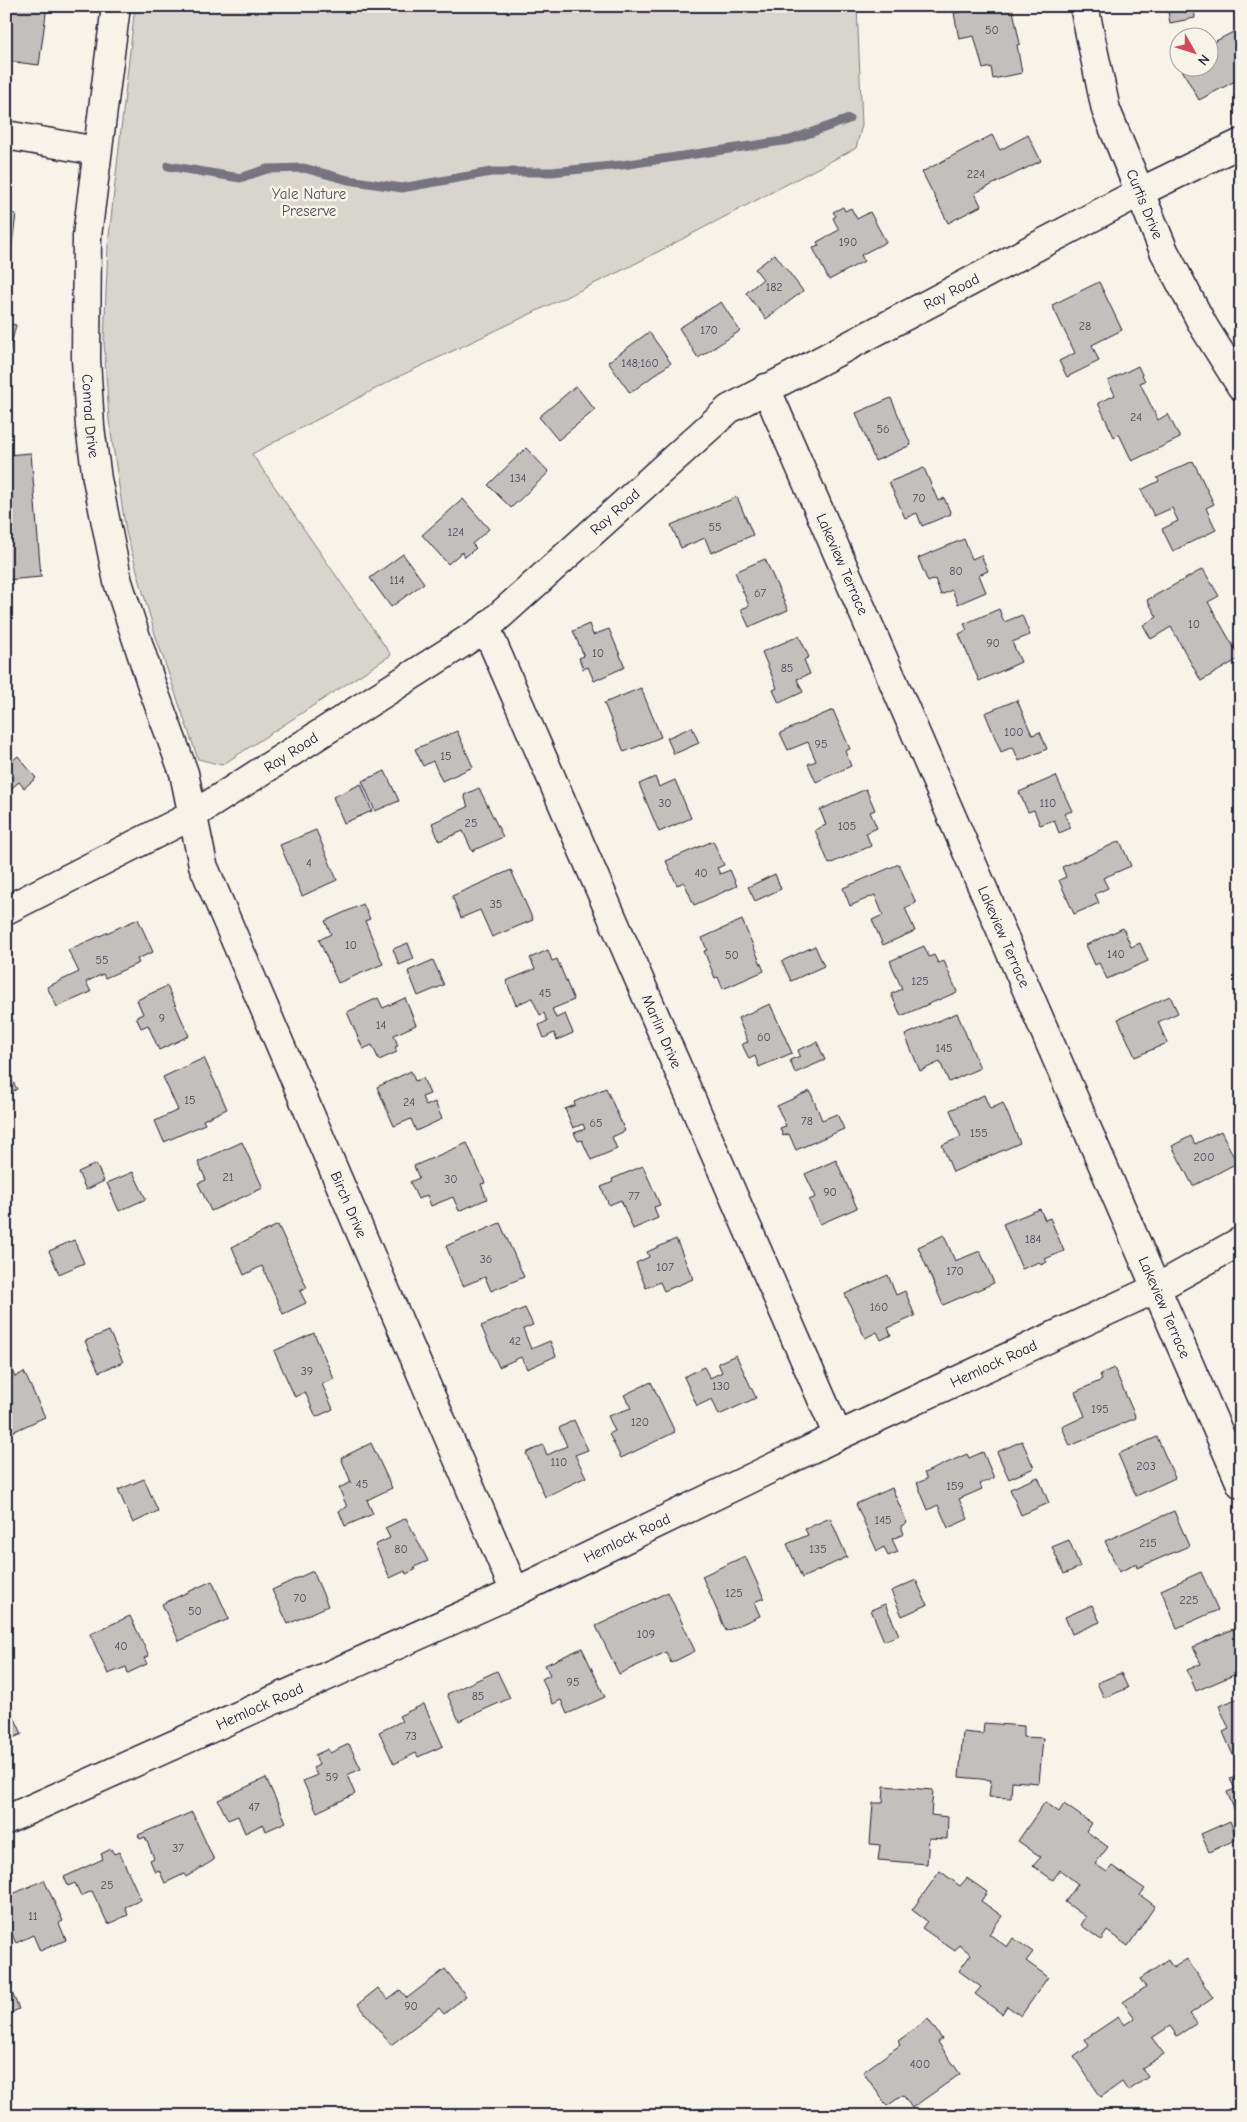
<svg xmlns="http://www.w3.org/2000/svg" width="1247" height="2122" font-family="'Comic Neue',sans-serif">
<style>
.green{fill:#d8d5cf;stroke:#7d7c85}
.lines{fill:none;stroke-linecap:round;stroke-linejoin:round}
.stream{stroke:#76747f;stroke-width:9}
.building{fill:#c2bfbd;stroke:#22223b}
.minor-casing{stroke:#22223b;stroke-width:31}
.minor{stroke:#f7f3e8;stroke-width:28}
.labels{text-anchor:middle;stroke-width:5;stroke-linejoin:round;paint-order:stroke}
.number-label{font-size:12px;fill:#4a495c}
.park-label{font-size:15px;fill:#504f60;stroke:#f7f3e8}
.street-label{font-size:15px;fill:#22223b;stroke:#f7f3e8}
</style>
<rect width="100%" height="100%" fill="#f7f3e8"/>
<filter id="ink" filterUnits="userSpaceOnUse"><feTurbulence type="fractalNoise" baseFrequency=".02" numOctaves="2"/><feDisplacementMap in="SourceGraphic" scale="10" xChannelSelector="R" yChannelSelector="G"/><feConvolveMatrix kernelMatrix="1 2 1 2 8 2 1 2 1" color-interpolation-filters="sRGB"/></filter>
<g filter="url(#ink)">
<path class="green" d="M135 6H857L862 125 856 148 627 268 398 377 252 454 391 655 222 765 198 759 155 634 126 532 109 420 104 342 108 245Z"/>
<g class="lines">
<path class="stream" d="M168 166 240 178 267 169 304 168 348 180 402 188 491 172H551L622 165 790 140 849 119"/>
</g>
<path class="building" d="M6 6H47L39 65 6 61Z
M969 6H1012L1020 44 1017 45 1022 73 993 79 991 67 983 69 974 36 959 39 954 13 969 10Z
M1167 6H1194L1195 18 1170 23Z
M1241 28V78L1199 100 1181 68H1210V44Z
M992 135 1000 150 1028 135 1041 161 975 193 981 206 948 223 922 172Z
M843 207 845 211 851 208 857 219 870 212 886 242 861 255 864 261 829 280 813 248 819 246 817 242 839 230 833 218 836 216 833 212Z
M6 212 16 214 11 253 6 252Z
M775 254 803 291 766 319 746 293 763 279 755 269Z
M1099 282 1122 330 1092 345 1099 361 1067 377 1059 361 1075 353 1052 305Z
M721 302 740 331 698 358 679 328Z
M6 323 16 325 6 365Z
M649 332 671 363 630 393 608 362Z
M1138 366 1145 381 1140 383 1158 420 1168 414 1180 438 1132 461 1119 434 1114 437 1098 403 1115 395 1108 381Z
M576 386 595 410 558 440 539 417Z
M891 398 911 445 875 461 856 413Z
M526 448 549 472 511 508 488 485Z
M31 453 41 577 6 580V455Z
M1193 461 1214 504 1206 508 1216 530 1173 551 1162 529 1178 521 1172 508 1154 516 1141 490 1159 481 1157 478Z
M924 468 938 501 944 498 951 514 922 526 917 513 905 518 889 482Z
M737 497 753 535 711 553 705 538 681 548 671 525Z
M463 499 489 529 472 544 476 548 465 557 462 552 448 564 422 535Z
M964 539 972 559 981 555 988 571 979 575 986 592 958 604 952 590 941 595 935 579 928 582 918 558Z
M403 554 424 583 391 607 370 578Z
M765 559 788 610 749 627 741 609 749 606 735 572Z
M1203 569 1219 596 1208 602 1240 658 1201 681 1171 627 1151 639 1143 625 1157 617 1147 600Z
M999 609 1004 622 1022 615 1030 635 1012 642 1021 662 979 681 959 634 967 630 964 624Z
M589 624 593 635 609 629 625 667 594 681 588 667 583 669 579 658 584 656 573 631Z
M799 636 809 657 804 660 810 674 797 679 803 692 779 703 773 690 777 688 762 652Z
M641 688 661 737 624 752 604 703Z
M1017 700 1032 735 1040 732 1047 749 1019 761 1013 747 1001 752 985 713Z
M833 710 850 749 845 751 851 766 816 782 808 764 816 761 808 742 788 750 780 733Z
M692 727 699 743 674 754 667 738Z
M457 731 473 767 442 781 433 761 423 766 415 749Z
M18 756 36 778 24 788 19 782 6 793V781L14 775 6 766Z
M385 771 399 801 375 811 362 781Z
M1056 776 1072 811 1064 814 1071 828 1059 833 1054 820 1040 825 1034 810 1028 812 1019 792Z
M655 777 659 787 675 780 691 818 659 832 639 784Z
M361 784 372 811 344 823 333 797Z
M479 788 503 837 472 851 463 831 439 841 432 823 468 807 464 795Z
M866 789 875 810 870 812 877 828 866 833 871 846 829 864 815 830 826 825 820 810Z
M316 830 337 880 302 896 280 845Z
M713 841 724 865 717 868 720 874 730 870 737 886 694 905 684 882 677 885 666 861Z
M1120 841 1131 866 1103 878 1108 888 1095 894 1099 903 1074 914 1059 880 1066 877 1062 867Z
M899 864 916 903 905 908 915 931 883 945 872 920 883 915 875 895 850 906 843 888Z
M511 870 533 920 492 937 480 910 461 918 452 896Z
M775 874 781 889 755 901 748 887Z
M363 904 370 919 365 921 383 964 338 983 319 940 331 934 325 921Z
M138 919 153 952 137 959 139 963 105 978 103 974 86 982 91 992 57 1007 47 987 79 972 68 950Z
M742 920 764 971 723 989 718 977 715 978 704 951 707 950 702 938Z
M1123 928 1131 947 1140 943 1148 961 1107 979 1099 963 1095 965 1086 945Z
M408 943 414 959 399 965 393 949Z
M815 946 824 966 791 981 782 961Z
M924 946 929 957 934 955 938 963 944 961 957 992 901 1016 891 994 902 989 890 961Z
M548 950 552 961 557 959 574 1000 552 1009 556 1018 565 1014 573 1033 557 1040 554 1033 544 1038 539 1025 547 1021 544 1013 540 1015 532 998 516 1005 506 981 535 969 530 958Z
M433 960 444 985 418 996 408 971Z
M167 986 189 1036 159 1050 148 1025 141 1028 136 1017 143 1014 137 1000Z
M1170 996 1178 1013 1158 1022 1167 1043 1135 1057 1118 1019Z
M378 998 383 1008 405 998 416 1025 394 1035 398 1046 395 1047 397 1052 379 1060 372 1045 363 1049 347 1012Z
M770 1004 792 1053 759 1067 755 1056 749 1059 742 1044 748 1042 738 1018Z
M957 1013 980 1068 949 1082 940 1062 920 1071 905 1035Z
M817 1042 825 1060 795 1073 790 1060 800 1056 798 1050Z
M204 1058 227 1109 203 1120 205 1124 164 1142 155 1121 178 1110 163 1077Z
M6 1070 17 1089 6 1095Z
M411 1071 415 1081 423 1078 430 1094 422 1097 426 1106 435 1102 442 1119 416 1131 411 1119 394 1126 377 1087Z
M606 1088 625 1131 612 1137 617 1149 591 1160 582 1140 578 1141 574 1133 585 1129 583 1124 573 1128 565 1109 575 1105 574 1102Z
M810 1091 822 1120 837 1114 844 1129 796 1150 789 1134 783 1136 780 1128 786 1126 777 1106Z
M984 1095 990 1109 1003 1103 1020 1143 953 1172 942 1145 961 1137 950 1110Z
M1221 1131 1237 1163 1193 1186 1172 1146 1191 1136 1195 1144Z
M242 1142 263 1188 211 1211 198 1183 206 1180 198 1162Z
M467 1143 485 1183 481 1184 487 1199 459 1211 453 1197 431 1206 427 1195 418 1199 410 1182 419 1178 414 1166Z
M836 1160 857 1208 820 1224 809 1200 816 1197 805 1174Z
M96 1164 104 1181 86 1190 78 1172Z
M643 1166 660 1205 654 1207 658 1218 633 1229 621 1200 609 1205 601 1187 613 1182 612 1179Z
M133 1172 146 1199 119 1211 107 1183Z
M1040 1209 1045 1220 1050 1218 1064 1251 1045 1259 1047 1262 1041 1265 1039 1262 1022 1269 1003 1224Z
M500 1223 524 1277 491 1291 485 1277 463 1286 446 1246Z
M278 1225 307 1288 300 1291 306 1303 283 1314 262 1266 244 1275 232 1247Z
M944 1235 955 1261 980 1251 994 1283 943 1305 918 1247Z
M676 1239 693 1279 664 1291 660 1282 646 1288 636 1263 649 1257 647 1252Z
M74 1240 84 1263 59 1274 49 1251Z
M888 1275 896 1295 905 1291 915 1316 888 1328 891 1335 881 1340 877 1332 865 1338 845 1294Z
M525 1308 533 1325 523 1329 531 1349 550 1341 556 1356 527 1369 521 1357 499 1367 481 1326Z
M109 1331 123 1362 99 1372 85 1341Z
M314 1333 334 1379 322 1384 333 1409 316 1417 305 1392 295 1397 274 1351Z
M736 1355 756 1398 719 1415 712 1399 697 1406 684 1377 704 1367 710 1378 722 1372 718 1363Z
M9 1365 15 1377 24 1372 45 1417 6 1435V1366Z
M1114 1368 1136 1418 1070 1446 1062 1427 1085 1416 1075 1392 1102 1380 1100 1374Z
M651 1382 675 1432 621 1458 609 1434 615 1431 608 1416 631 1408 624 1395Z
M574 1420 588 1450 575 1455 586 1477 545 1497 526 1453 543 1445 547 1455 567 1446 559 1428Z
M1157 1437 1175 1478 1136 1496 1118 1454Z
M1022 1441 1034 1468 1009 1479 997 1452Z
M371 1443 392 1488 367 1500 373 1514 345 1526 339 1511 347 1507 339 1488 351 1482 341 1458Z
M983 1452 994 1478 980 1484 982 1489 959 1499 968 1519 948 1528 938 1505 928 1510 917 1483 927 1479 924 1473 967 1454 969 1458Z
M1038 1477 1049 1503 1021 1515 1010 1489Z
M144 1479 158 1511 133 1523 118 1490Z
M892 1488 907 1523 901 1526 904 1534 892 1539 898 1552 888 1556 884 1547 877 1551 856 1504Z
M1174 1511 1189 1546 1137 1568 1136 1564 1119 1572 1105 1541Z
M406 1518 428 1561 414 1567 415 1570 406 1574 405 1571 390 1578 375 1545 390 1538 385 1528Z
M830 1518 847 1557 802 1578 787 1544 808 1535 805 1529Z
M1069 1540 1080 1567 1064 1574 1052 1547Z
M745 1556 764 1598 754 1602 760 1616 726 1631 702 1576Z
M313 1571 328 1606 288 1624 272 1590Z
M1201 1572 1218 1610 1177 1628 1161 1590Z
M916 1580 927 1605 902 1616 891 1591Z
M212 1581 229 1619 179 1641 162 1604Z
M668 1592 695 1651 671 1663 666 1652 619 1674 596 1626Z
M885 1604 899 1635 884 1641 871 1610Z
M1092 1605 1100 1622 1072 1634 1065 1617Z
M130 1616 149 1656 144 1658 147 1664 128 1673 126 1667 108 1674 90 1634Z
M1233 1629 1235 1633 1241 1631V1672L1196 1691 1187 1670 1201 1664 1193 1647Z
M582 1648 605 1697 567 1714 561 1700 553 1704 542 1679 550 1675 545 1665Z
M497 1671 510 1698 459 1721 447 1694Z
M1121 1673 1128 1688 1104 1698 1097 1683Z
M1241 1697V1752L1233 1755 1223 1732 1229 1729 1219 1706Z
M6 1699 22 1734 6 1741Z
M424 1704 443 1746 418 1757 416 1753 394 1764 379 1732 402 1721 399 1716Z
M984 1723 1024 1726V1737L1043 1738 1039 1783 1012 1781 1011 1798 989 1797 991 1780 959 1777 963 1732 983 1734Z
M349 1744 361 1769 347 1775 355 1794 317 1812 303 1781 317 1775 313 1768 319 1765 315 1755 328 1749 330 1753Z
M1241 1774V1806L1234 1809 1227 1792 1235 1789 1230 1779Z
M266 1778 286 1822 266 1831 263 1824 245 1833 238 1816 228 1820 218 1800Z
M884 1786 933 1790 931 1815 948 1817 947 1839 929 1838 927 1864 878 1860 880 1845 870 1844 873 1803H883Z
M1045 1802 1059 1812 1064 1804 1091 1823 1086 1831 1108 1847 1095 1864 1107 1872 1112 1866 1145 1889 1140 1895 1155 1906 1128 1946 1107 1931 1101 1940 1081 1925 1086 1917 1065 1902 1078 1884 1060 1870 1053 1880 1033 1866 1041 1857 1018 1841Z
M192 1812 214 1860 186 1877 184 1874 165 1883 159 1870 155 1872 150 1860 154 1858 145 1837 140 1839 138 1835Z
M1230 1821 1237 1839 1209 1852 1201 1834Z
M111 1849 114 1854 119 1852 141 1900 125 1907 128 1915 108 1924 92 1891 81 1896 75 1883 68 1886 64 1877 103 1859 101 1854Z
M940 1871 960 1886 967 1878 987 1892 981 1901 1002 1916 989 1934 1007 1947 1013 1938 1033 1952 1026 1961 1048 1977 1021 2016 1007 2006 1002 2014 975 1994 981 1987 959 1971 971 1954 959 1945 955 1951 922 1928 927 1921 912 1910Z
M44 1880 63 1921 59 1923 66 1940 40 1951 33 1935 16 1943 6 1922V1897Z
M1187 1959 1213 1998 1190 2014 1197 2023 1177 2036 1170 2026 1152 2038 1164 2054 1142 2068 1148 2077 1128 2091 1122 2082 1101 2097 1074 2057 1089 2046 1085 2039 1118 2017 1124 2025 1135 2018 1123 2002 1146 1987 1140 1979 1168 1960 1173 1968Z
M445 1969 466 1996 444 2014 439 2008 391 2045 358 2004 378 1988 388 1999 400 1990 407 1998Z
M8 1983 19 2009 6 2015V1984Z
M928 2019 942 2039 938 2042 960 2074 912 2108 903 2095 887 2106 863 2072 900 2045 898 2041Z"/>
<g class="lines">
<g class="minor-casing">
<g id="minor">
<path id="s1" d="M116 6 87 236 86 359 90 427 97 479 118 582 153 689 184 773 203 865 515 1592"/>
<path id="s2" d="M1084 6 1106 110 1164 251 1204 327 1241 386"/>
<path d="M6 135 97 151"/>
<path id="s3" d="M766 388 1241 1484"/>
<path id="s4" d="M486 628 838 1436"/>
<path id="s5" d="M6 910 193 815 486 628 729 409 1140 192 1241 143"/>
<path id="s6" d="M6 1820 515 1592 838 1436 1157 1288 1241 1241"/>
</g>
</g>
<use href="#minor" class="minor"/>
</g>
</g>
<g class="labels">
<g class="number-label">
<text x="992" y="34">50</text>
<text x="976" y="178">224</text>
<text x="848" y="246">190</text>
<text x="774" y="291">182</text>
<text x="1085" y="330">28</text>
<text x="709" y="334">170</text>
<text x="640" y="367">148;160</text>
<text x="1136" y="421">24</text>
<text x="883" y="433">56</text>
<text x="518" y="482">134</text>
<text x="919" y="502">70</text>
<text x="715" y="531">55</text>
<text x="456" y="536">124</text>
<text x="956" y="575">80</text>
<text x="397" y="584">114</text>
<text x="760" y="597">67</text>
<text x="1194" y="628">10</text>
<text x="993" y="647">90</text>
<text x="598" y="657">10</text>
<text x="787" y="672">85</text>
<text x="1014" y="736">100</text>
<text x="821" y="748">95</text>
<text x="446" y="760">15</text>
<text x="665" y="807">30</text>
<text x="1048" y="807">110</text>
<text x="471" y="827">25</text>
<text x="847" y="830">105</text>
<text x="309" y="867">4</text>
<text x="701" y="877">40</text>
<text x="496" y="908">35</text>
<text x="351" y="949">10</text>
<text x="1116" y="958">140</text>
<text x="732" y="959">50</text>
<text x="102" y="964">55</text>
<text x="920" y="985">125</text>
<text x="545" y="997">45</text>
<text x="162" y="1022">9</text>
<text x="381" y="1029">14</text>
<text x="764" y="1041">60</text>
<text x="944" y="1052">145</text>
<text x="190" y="1104">15</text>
<text x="409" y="1106">24</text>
<text x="807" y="1125">78</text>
<text x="596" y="1127">65</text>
<text x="979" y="1137">155</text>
<text x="1204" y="1161">200</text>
<text x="228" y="1181">21</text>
<text x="451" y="1183">30</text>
<text x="830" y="1196">90</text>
<text x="634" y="1200">77</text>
<text x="1033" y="1243">184</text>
<text x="486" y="1263">36</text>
<text x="665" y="1271">107</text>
<text x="955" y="1275">170</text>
<text x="879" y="1311">160</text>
<text x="515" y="1345">42</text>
<text x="307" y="1375">39</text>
<text x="721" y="1390">130</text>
<text x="1100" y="1413">195</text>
<text x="640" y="1426">120</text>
<text x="559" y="1466">110</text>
<text x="1146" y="1470">203</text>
<text x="362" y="1488">45</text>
<text x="955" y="1490">159</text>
<text x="883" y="1524">145</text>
<text x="1148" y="1547">215</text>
<text x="401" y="1553">80</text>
<text x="818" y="1553">135</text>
<text x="734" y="1597">125</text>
<text x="300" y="1602">70</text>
<text x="1189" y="1604">225</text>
<text x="195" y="1615">50</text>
<text x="646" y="1638">109</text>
<text x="121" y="1650">40</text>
<text x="573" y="1686">95</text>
<text x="478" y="1700">85</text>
<text x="411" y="1740">73</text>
<text x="332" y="1781">59</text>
<text x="254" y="1811">47</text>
<text x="178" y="1852">37</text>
<text x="107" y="1889">25</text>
<text x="33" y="1920">11</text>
<text x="411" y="2010">90</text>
<text x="920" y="2068">400</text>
</g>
<g class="park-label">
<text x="309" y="199">Yale Nature<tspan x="309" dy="17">Preserve</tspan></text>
</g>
<g class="street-label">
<text dy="5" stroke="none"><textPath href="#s2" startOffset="208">Curtis Drive</textPath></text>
<text dy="5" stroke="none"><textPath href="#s5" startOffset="1136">Ray Road</textPath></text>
<text dy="5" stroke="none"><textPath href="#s1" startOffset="412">Conrad Drive</textPath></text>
<text dy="5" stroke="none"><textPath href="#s5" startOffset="731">Ray Road</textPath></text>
<text dy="5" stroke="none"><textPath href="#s3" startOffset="192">Lakeview Terrace</textPath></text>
<text dy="5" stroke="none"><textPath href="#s5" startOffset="326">Ray Road</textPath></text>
<text dy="5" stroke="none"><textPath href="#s3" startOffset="598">Lakeview Terrace</textPath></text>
<text dy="5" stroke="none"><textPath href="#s4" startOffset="440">Marlin Drive</textPath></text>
<text dy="5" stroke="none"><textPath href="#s1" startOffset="1246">Birch Drive</textPath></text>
<text dy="5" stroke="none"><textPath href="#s3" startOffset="1002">Lakeview Terrace</textPath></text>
<text dy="5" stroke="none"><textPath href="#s6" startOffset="1088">Hemlock Road</textPath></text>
<text dy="5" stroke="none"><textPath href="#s6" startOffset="682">Hemlock Road</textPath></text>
<text dy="5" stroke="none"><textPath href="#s6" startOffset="278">Hemlock Road</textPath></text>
</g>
</g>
<rect width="1247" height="2122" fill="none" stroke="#f7f3e8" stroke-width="25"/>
<rect x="12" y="12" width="1222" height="2097" fill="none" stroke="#22223b" stroke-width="2" filter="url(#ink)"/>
<g transform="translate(1194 52) rotate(129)"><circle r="24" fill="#f7f3e8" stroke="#a29fa3"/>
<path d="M0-4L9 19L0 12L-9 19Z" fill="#d1495b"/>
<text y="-8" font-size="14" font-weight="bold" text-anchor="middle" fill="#22223b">N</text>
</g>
</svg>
